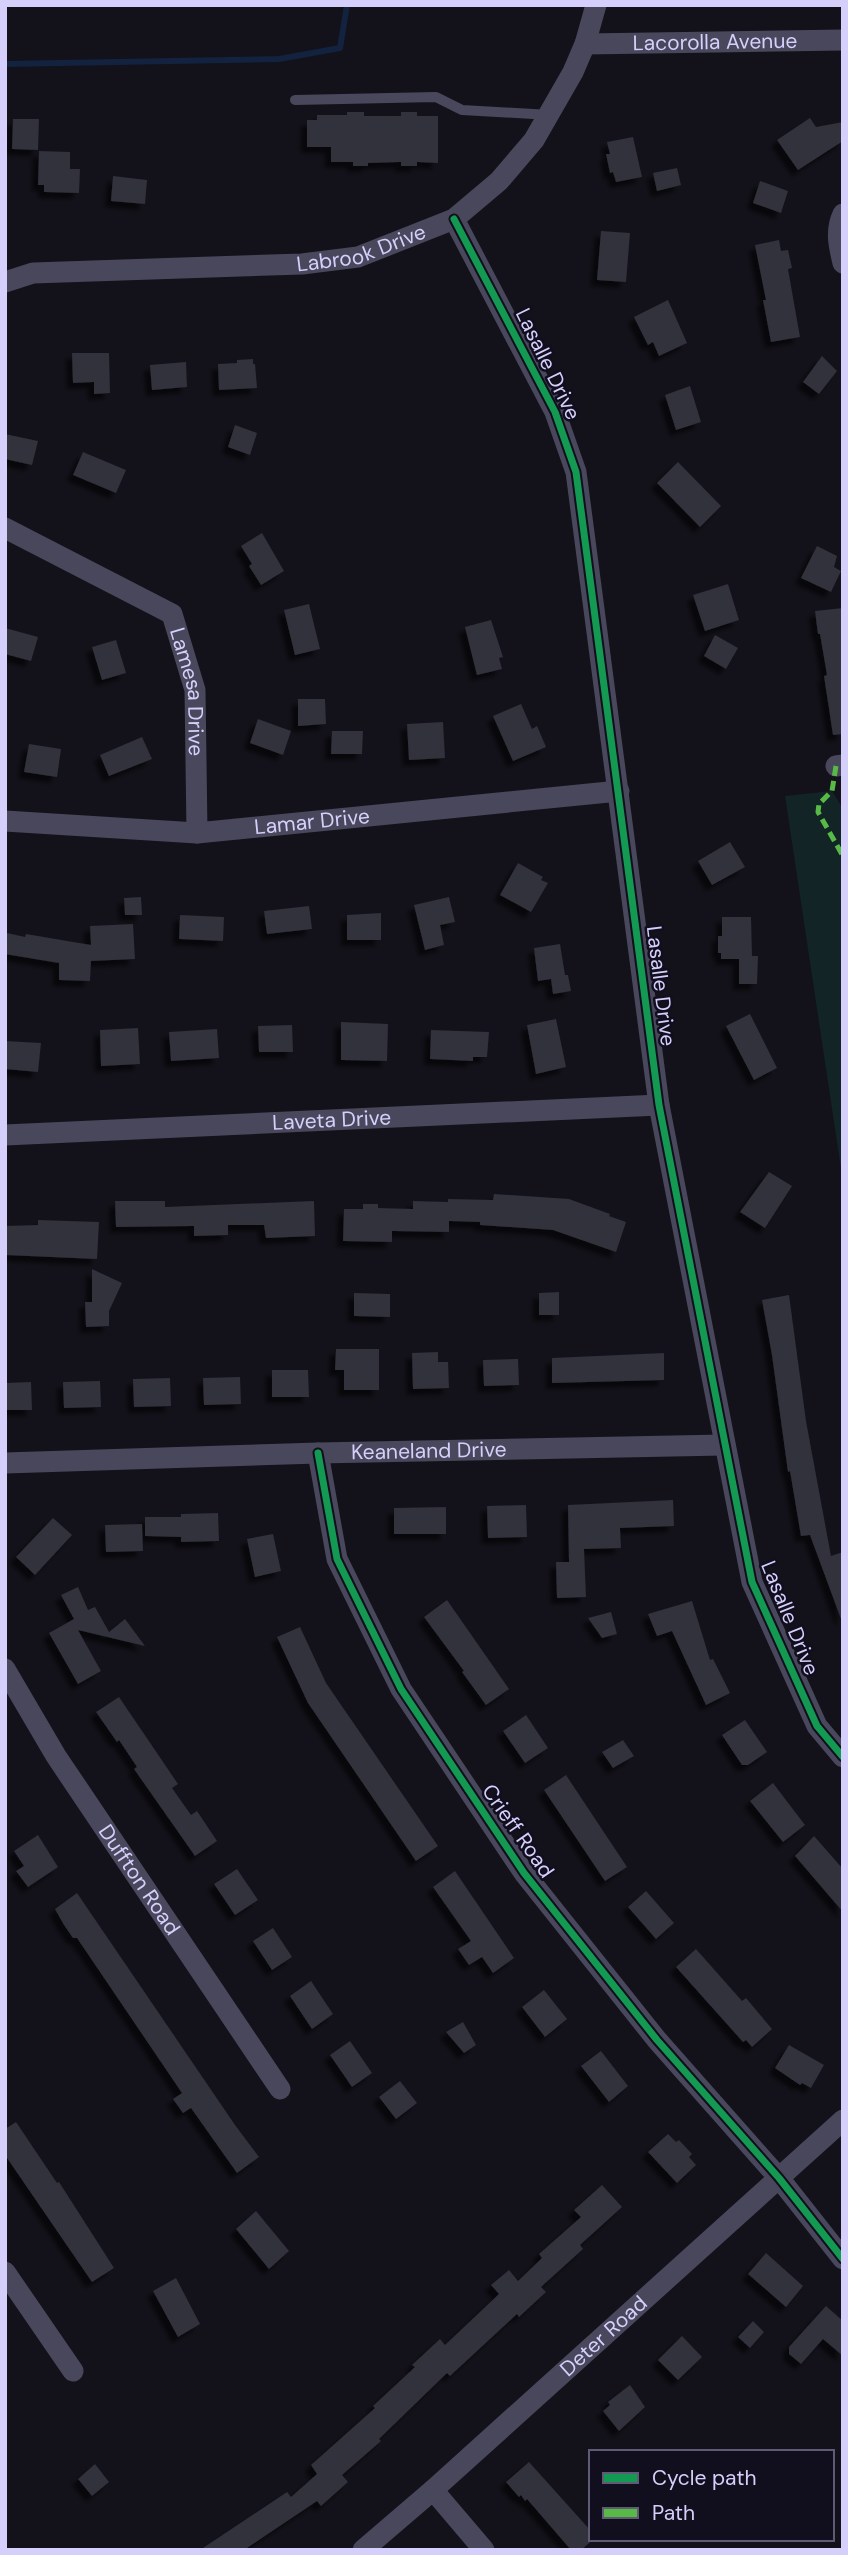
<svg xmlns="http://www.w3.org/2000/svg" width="848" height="2555" font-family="'DM Sans',sans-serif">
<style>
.green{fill:#122425}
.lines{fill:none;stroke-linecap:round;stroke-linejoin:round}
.stream{stroke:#12223f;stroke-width:6}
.building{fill:#32303c;filter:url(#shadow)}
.service{stroke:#49475b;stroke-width:10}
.minor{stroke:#49475b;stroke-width:21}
.quiet{stroke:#58b947;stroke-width:5;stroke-dasharray:10 5;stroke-linecap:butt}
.cycleway-casing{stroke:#110e1e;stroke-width:11}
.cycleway{stroke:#139951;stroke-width:7}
.labels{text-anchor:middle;stroke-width:5;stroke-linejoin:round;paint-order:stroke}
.street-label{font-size:21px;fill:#d5cffb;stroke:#110e1e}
</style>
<defs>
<filter id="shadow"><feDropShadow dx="-6" dy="6" stdDeviation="2" flood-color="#0009"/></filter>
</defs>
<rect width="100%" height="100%" fill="#13121a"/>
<path class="green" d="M832 791 843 809V1182L785 796Z"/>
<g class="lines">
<path class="stream" d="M5 64 279 59 340 48 347 5"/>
</g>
<path class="building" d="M347 112H364V116H401V112H417V116H438V163L417 162V166H401V162L368 163V166H353V162H331V147H307V120H317V115H347Z
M810 118 816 127 843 122V141L798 170 777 140Z
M13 119H39L38 150 12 149Z
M633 137 642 177 616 182 613 172 610 173 606 154H610L607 142Z
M39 151 70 152V169H80L79 193 44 192V185H38Z
M677 168 681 185 657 191 653 173Z
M113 176 147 180 145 204 111 201Z
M760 181 788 191 781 213 753 203Z
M601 231 630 233 626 282 597 280Z
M779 240 781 251 788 250 792 268 788 269 800 337 771 342 763 300H766L755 245Z
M668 300 687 343 659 356 653 342 648 345 634 317Z
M72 353H109L110 393 94 394V382L73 383Z
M822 356 837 371 819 394 803 382Z
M253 359V364H255L257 388 219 390 218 364 237 363V360Z
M186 362 187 387 152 390 150 365Z
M690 386 701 422 676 430 665 395Z
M235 425 257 433 250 455 228 447Z
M5 434 38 441 32 465 5 459Z
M83 452 126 470 116 493 73 475Z
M678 462 721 506 700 527 657 483Z
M262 533 284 571 261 585 249 566 252 564 241 546Z
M817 546 837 556 834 567 841 571 831 592 801 578Z
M728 584 739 620 705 631 693 595Z
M309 604 320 649 295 655 284 610Z
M843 608V734L833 735 824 676 827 675 820 634H818L815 611Z
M491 620 503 657 499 658 502 669 477 675 465 627Z
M5 628 38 637 31 661 5 654Z
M715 635 738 648 726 669 704 656Z
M116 640 126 673 102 680 92 647Z
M298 699H325L326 724 298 726Z
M521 704 532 729 537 726 546 747 513 761 493 716Z
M258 719 291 731 283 755 250 743Z
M443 722 445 758 409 760 407 724Z
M332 731H363L362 754H331Z
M142 737 152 759 109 776 100 755Z
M29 744 61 749 57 777 24 772Z
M730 842 745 867 712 885 698 861Z
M518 863 543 877 541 880 548 883 531 912 500 895Z
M141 897 142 915H125L124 898Z
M449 897 455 922 440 925 444 945 425 950 414 905Z
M309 906 312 929 267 934 264 911Z
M381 913V940H347V915Z
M180 915 224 917 223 941 179 939Z
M722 917H751L752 956H758L757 984H739V959H721V953H718V936H722Z
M133 924 135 959 91 961 90 981 59 980V963L5 954 7 933 25 937 26 934 91 945 90 926Z
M560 944 565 975H568L571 991 553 994 551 979 538 981 534 948Z
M750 1014 777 1068 754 1080 726 1026Z
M556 1019 566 1067 536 1074 527 1025Z
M341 1022 388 1024 387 1061 341 1060Z
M292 1025 293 1052H259L258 1026Z
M138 1028 140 1064 101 1066 100 1030Z
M217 1029 219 1058 171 1061 169 1032Z
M431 1030 489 1032 487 1057H473V1061L430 1059Z
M5 1041 41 1043 38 1072 5 1069Z
M769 1172 792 1186 765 1228 740 1212Z
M494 1194 569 1199 610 1214 609 1216 626 1222 616 1252 553 1230 480 1225V1222L449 1221V1232L392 1231V1242L343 1241 344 1209H363V1204H378V1208L413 1209V1201L448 1202V1199L493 1200Z
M115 1201H165V1207L314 1201 315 1236 266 1238 264 1225H228V1235L194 1236V1226L116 1227Z
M38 1220 99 1222 97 1259 5 1255V1226L38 1225Z
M92 1269 122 1283 109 1311V1326L86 1327 85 1302H92Z
M559 1292V1315H539V1293Z
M354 1293 390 1294V1317L354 1316Z
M789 1295 806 1421 831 1556 843 1552V1618L841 1619 810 1535 801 1536 790 1471 788 1472 772 1355 762 1300Z
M336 1349H379V1390H344V1370H335Z
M438 1352V1362H448L449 1388 413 1389 412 1353Z
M664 1353V1380L552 1383V1358Z
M518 1359 519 1385 484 1386 483 1360Z
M272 1370H308L309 1397H272Z
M240 1377 241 1404 204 1405 203 1378Z
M170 1378 171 1406 134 1407 133 1379Z
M100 1381 101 1407 64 1408 63 1382Z
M31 1382 32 1410H5V1383Z
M673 1500 674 1526 620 1528 621 1548 584 1549 586 1597 557 1598 556 1562H569L568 1505Z
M526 1505 527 1537 488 1538 487 1506Z
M446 1507V1534H394V1508Z
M218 1513 219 1541 181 1542V1537L145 1536V1517H181V1514Z
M53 1518 72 1535 35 1575 16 1557Z
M142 1524 143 1551 106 1552 105 1525Z
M273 1534 281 1571 255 1577 247 1539Z
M78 1587 88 1610 95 1607 109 1632 125 1619 145 1646 78 1630 101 1671 78 1684 49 1633 74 1619 61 1595Z
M447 1600 509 1689 486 1705 462 1672 464 1671 424 1617Z
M692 1601 710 1660 713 1659 730 1693 706 1705 672 1631 657 1636 648 1614Z
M611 1612 617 1634 602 1638 588 1618Z
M300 1627 326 1683 438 1846 416 1861 308 1703 277 1637Z
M119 1697 178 1784 172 1788 191 1815 197 1811 217 1841 195 1856 134 1769 137 1767 119 1740 117 1742 96 1712Z
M526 1715 548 1748 525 1763 503 1731Z
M745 1720 767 1752 748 1765H742L722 1735Z
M623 1740 634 1756 613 1768 602 1752Z
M566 1775 627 1867 605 1881 544 1790Z
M773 1783 805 1825 783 1842 750 1801Z
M38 1835 58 1867 28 1887 16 1871 24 1866 14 1851Z
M814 1836 843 1869V1912L795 1856Z
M237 1869 258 1900 235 1915 214 1884Z
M455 1871 514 1958 493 1973 482 1957 469 1965 458 1949 471 1941 433 1887Z
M646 1891 674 1923 656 1939 628 1907Z
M77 1893 235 2125 259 2157 237 2173 191 2108 183 2113 173 2099 182 2093 77 1938H73L64 1925 55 1909Z
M273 1928 292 1957 272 1970 253 1941Z
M696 1949 742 2001 746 1998 772 2029 752 2047 746 2040 743 2042 676 1967Z
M311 1981 333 2014 312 2029 290 1996Z
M544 1990 567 2019 545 2037 522 2007Z
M463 2022 476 2045 464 2053 446 2032Z
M350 2041 372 2073 352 2087 330 2055Z
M789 2045 824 2065 811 2088 802 2083 800 2085 775 2068Z
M601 2051 628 2086 609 2102 581 2066Z
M400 2081 417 2103 396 2119 379 2097Z
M16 2122 57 2183 59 2182 114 2268 92 2282 5 2155V2129Z
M668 2134 676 2142 679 2140 692 2154 689 2157 696 2165 677 2183 648 2152Z
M602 2185 622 2207 580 2245 583 2249 541 2287 546 2292 519 2317 517 2314 450 2376 447 2373 379 2439 381 2441 342 2475 348 2482 321 2506 317 2501 244 2550H200L287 2492 291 2497 317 2474 311 2465 375 2408 373 2406 415 2367 412 2365 440 2339 445 2345 499 2294 491 2285 509 2270 518 2281 542 2258 539 2254 581 2217 574 2210Z
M256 2211 289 2251 269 2269 236 2229Z
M766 2253 803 2286 786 2307 748 2274Z
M176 2278 200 2324 178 2337 153 2291Z
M826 2306 843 2321V2356L823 2339 801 2364 789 2354V2347Z
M753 2321 764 2332 750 2348 738 2337Z
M682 2336 702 2357 678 2380 658 2360Z
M630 2385 645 2407 619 2431 603 2411 610 2405 608 2402Z
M529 2462 591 2531V2539H594L581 2550H571L527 2499 525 2501 521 2495 519 2497 506 2482Z
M95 2464 109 2482 92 2496 78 2479Z"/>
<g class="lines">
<path class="service" d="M295 100 436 97 462 110 550 115"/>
<g class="minor">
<path id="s1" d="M585 44 843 40"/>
<path d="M843 214C835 231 839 246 843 263"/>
<path d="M454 219 555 412 576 472 659 1105 752 1582 817 1726 843 1757"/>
<path id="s2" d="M5 282 33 273 302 264 358 257 454 219 499 181 534 140 573 72 585 44 596 5"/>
<path id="s3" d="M5 528 172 614 195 690 197 833"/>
<path d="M836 766 843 765"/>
<path id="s4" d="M5 821 197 833 619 791"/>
<path id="s5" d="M5 1135 659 1105"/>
<path d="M318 1453 337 1559 401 1689 524 1873 657 2040 779 2178 843 2259"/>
<path id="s6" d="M5 1463 318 1453 724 1445"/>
<path id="s7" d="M5 1669 56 1756 280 2089"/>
<path d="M5 2272 73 2371"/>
<path d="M433 2490 484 2550"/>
<path id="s8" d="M363 2550 433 2490 843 2120"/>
</g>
<path class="quiet" d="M836 766 832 791 819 804 818 812 843 856"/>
<g class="cycleway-casing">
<path id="cycleway" d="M454 219 555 412 576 472 659 1105 752 1582 817 1726 843 1757
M318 1453 337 1559 401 1689 524 1873 657 2040 779 2178 843 2259"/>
</g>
<use href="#cycleway" class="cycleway"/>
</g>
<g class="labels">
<g class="street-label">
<text dy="7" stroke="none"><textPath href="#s1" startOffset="130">Lacorolla Avenue</textPath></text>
<text dy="7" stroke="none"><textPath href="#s2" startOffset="360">Labrook Drive</textPath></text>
<text transform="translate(548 364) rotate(64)" y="7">Lasalle Drive</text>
<text dy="7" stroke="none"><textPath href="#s3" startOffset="268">Lamesa Drive</textPath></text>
<text dy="7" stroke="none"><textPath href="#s4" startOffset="308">Lamar Drive</textPath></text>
<text transform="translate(661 986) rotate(83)" y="7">Lasalle Drive</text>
<text dy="7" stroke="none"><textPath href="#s5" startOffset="327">Laveta Drive</textPath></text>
<text dy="7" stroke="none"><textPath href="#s6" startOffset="424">Keaneland Drive</textPath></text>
<text transform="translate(790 1618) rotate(68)" y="7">Lasalle Drive</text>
<text transform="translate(518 1831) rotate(55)" y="7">Crieff Road</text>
<text dy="7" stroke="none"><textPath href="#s7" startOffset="250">Duffton Road</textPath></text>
<text dy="7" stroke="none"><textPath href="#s8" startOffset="322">Deter Road</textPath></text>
</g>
</g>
<rect width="848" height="2555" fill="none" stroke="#d5cffb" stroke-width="14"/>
<rect x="589" y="2450" width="245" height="91" fill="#110e1e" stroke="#5f5b76" stroke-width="2"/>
<rect x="603" y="2473" width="35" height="10" fill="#139951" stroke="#5f5b76" stroke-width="2"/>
<text x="652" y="2485" font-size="21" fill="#d5cffb">Cycle path</text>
<rect x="603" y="2508" width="35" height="10" fill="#58b947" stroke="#5f5b76" stroke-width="2"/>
<text x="652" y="2520" font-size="21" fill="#d5cffb">Path</text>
</svg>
